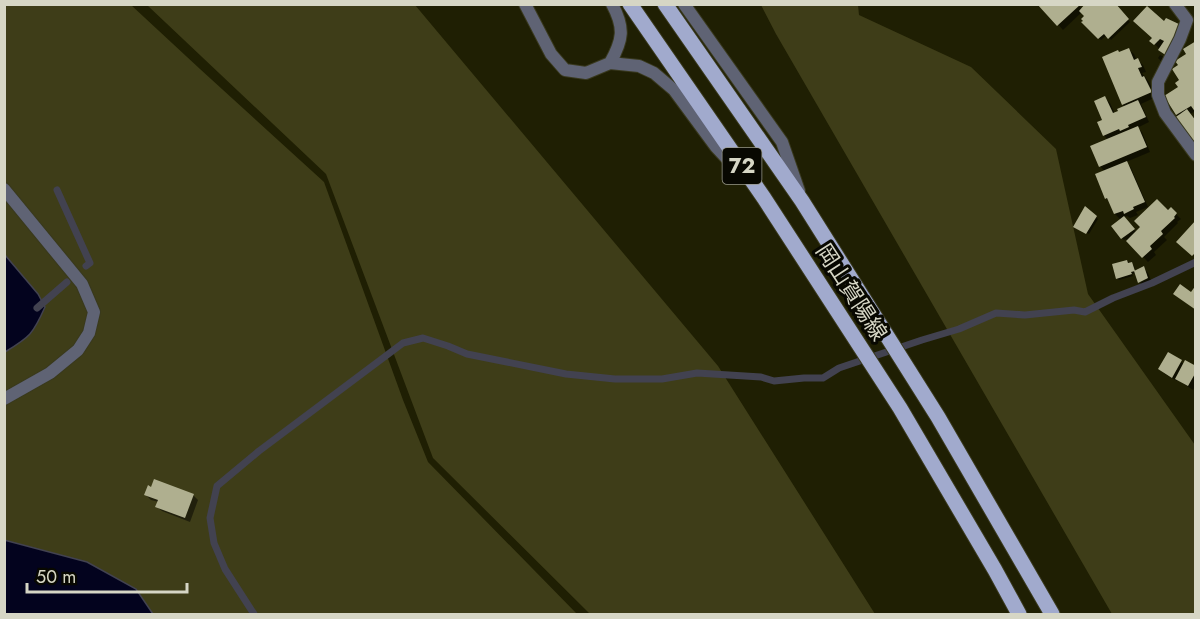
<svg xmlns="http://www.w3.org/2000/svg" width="1200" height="619" font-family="Jost,'Noto Sans JP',sans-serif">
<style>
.green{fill:#3e3d18}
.water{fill:#03031e;stroke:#424250;stroke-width:1.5}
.shadow{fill:#0007}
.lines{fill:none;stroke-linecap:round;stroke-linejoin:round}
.stream{stroke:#424250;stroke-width:7}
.building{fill:#afaf8f}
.minor-casing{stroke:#39391e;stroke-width:14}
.tertiary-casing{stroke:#39391e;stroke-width:14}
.primary-casing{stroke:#39391e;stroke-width:17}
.minor{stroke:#5f6374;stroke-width:12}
.tertiary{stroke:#5f6374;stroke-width:12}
.primary{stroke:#a1aacd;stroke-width:15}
.labels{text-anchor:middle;stroke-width:6;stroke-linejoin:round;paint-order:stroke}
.shield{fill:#080801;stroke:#98988a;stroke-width:1.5}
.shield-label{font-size:21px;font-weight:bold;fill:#d6d6c5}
.street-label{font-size:22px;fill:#d6d6c5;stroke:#080801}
</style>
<rect width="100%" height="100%" fill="#1f1f03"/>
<path class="green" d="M4 5H131L200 69 324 182 403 400 428 462 577 614H5Z
M147 5H415L718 366 875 614H590L433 458 326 174Z
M761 5H858L859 15 971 67 1056 149 1088 294 1195 445V614H1112L776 34Z"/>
<path class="water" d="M5 255 38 294 45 307C33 334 30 337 5 352Z
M4 540 87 562 136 589 153 614H5Z"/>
<path class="shadow" d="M1040 4H1078L1082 10 1116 4 1119 7 1117 8 1130 22 1111 40 1107 35 1101 40 1083 22 1086 16 1082 12 1063 30Z
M1165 24 1173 59 1165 55 1152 41Z
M1129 50 1134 54 1137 61 1138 60 1143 65 1146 72 1142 73 1149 82 1156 97 1141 104 1149 122 1137 128 1142 132 1150 152 1126 162 1131 168 1148 207 1136 212 1138 215 1130 218 1127 216 1124 217 1137 233 1171 209 1181 219 1177 222 1178 223 1164 237 1167 240 1154 252 1156 255 1148 262 1126 239 1124 240 1122 238 1113 227 1121 220 1115 214 1110 202 1106 198 1105 172 1100 166 1108 140 1104 135 1105 98 1110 103 1115 114 1124 107 1104 58Z
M1188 54 1196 111 1190 114 1179 117 1166 97 1180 88 1181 81 1180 65Z
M1160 55 1164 57 1169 62 1163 63 1158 58Z
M1086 208 1098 219 1089 234 1075 227Z
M1127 261 1134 266 1135 272 1143 268 1148 273 1152 283 1144 287 1140 282 1136 273 1132 274 1133 276 1119 280 1117 278Z
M1169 354 1184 364 1196 368V385L1193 390 1178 380 1177 381 1165 374 1160 369Z
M146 495H193L198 500 190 522 162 511 157 507 159 502 151 500Z"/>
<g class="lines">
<path class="stream" d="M57 190 90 263 86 266
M37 308 67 282
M254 614 225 569 214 543 210 518 217 486 259 451 403 343 423 338 448 346 467 354 566 374 615 379H662L697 373 761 377 774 381 804 378H823L839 368 922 340 959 329 996 313 1025 315 1074 310 1085 312 1113 298 1152 283 1196 262"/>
</g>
<path class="building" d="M1037 4H1081L1057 26Z
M1085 4H1116L1129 19 1108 39 1104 34 1098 39 1081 22 1083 21 1081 19 1084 16 1079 11Z
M1147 6 1164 21 1166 18 1181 25 1167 56 1158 50 1164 41 1160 39 1154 45 1149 41 1152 38 1133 21Z
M1196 41V113L1191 106 1176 115 1164 96 1178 87 1175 83 1179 80 1172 69 1178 65 1175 61 1186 54 1183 49Z
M1129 48 1134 60 1138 58 1142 67 1138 68 1142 77 1144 76 1152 92 1122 105 1102 57 1118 50 1119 52Z
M1105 96 1113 113 1118 111 1117 109 1138 100 1146 117 1128 125 1129 127 1120 131 1119 129 1103 136 1097 122 1102 120 1094 101Z
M1187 109 1196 121V150L1173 119Z
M1138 126 1147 147 1099 167 1090 146Z
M1127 161 1145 202 1133 207 1134 209 1124 214 1123 211 1114 214 1107 198 1105 199 1095 174Z
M1157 199 1168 210 1171 207 1177 213 1174 217 1175 218 1161 231 1163 234 1150 246 1152 249 1142 258 1126 241 1140 227 1134 221Z
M1085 206 1097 216 1086 234 1073 227Z
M1124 216 1135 229 1121 239 1111 226Z
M1196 220V252L1192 256 1176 242Z
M1127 260 1128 263 1132 262 1135 271 1131 272 1132 274 1116 279 1112 264Z
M1144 266 1148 278 1138 283 1134 271Z
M1180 284 1191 292 1196 285V310L1173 294Z
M1168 352 1182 360 1172 378 1158 369Z
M1185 360 1196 366V372L1188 386 1175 379Z
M154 479 194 494 185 518 155 507 158 500 144 495 148 485 151 487Z"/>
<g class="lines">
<g class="minor-casing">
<path id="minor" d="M1175 4 1187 20 1180 39 1158 82V95L1165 113 1196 155"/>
</g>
<g class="tertiary-casing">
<path id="tertiary" d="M525 4 551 54 565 70 586 73 610 63 639 66 654 73 674 90 716 147 742 175
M684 4 782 142 799 191
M610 63C623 40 625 28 612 4
M4 189 82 284 94 312 89 333 78 350 50 373 4 399"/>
</g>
<g class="primary-casing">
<path id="primary" d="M630 4 764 198 900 408 995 570 1019 614
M665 4 802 201 938 417 1052 614"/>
</g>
<use href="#minor" class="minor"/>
<use href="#tertiary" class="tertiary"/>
<use href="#primary" class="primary"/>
</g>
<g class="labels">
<rect class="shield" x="722.5" y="148" width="39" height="36" rx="4.5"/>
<g class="shield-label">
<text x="742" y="173">72</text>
</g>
<g class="street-label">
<text transform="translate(852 292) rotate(57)" y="8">岡山賀陽線</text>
</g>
</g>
<rect width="1200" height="619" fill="none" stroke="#d6d6c5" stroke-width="12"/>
<path d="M27 583v9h160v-9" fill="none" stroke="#d6d6c5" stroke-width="3"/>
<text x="36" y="583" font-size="18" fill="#d6d6c5" stroke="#080801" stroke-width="4.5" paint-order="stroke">50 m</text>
</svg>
